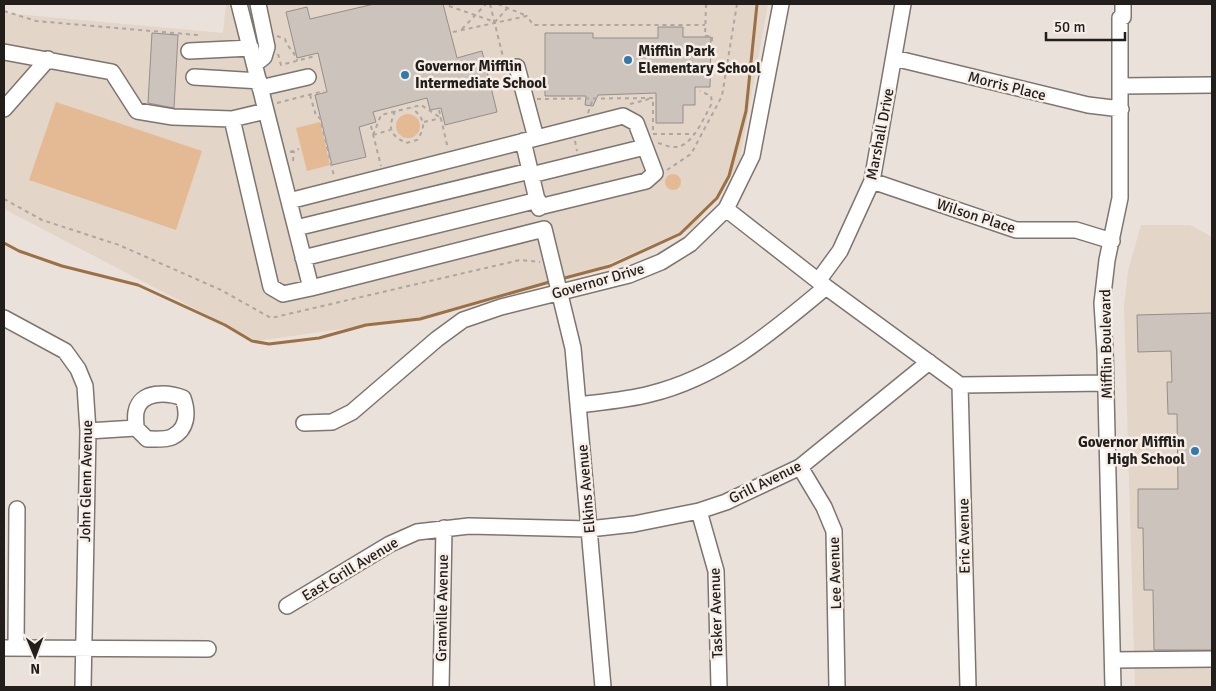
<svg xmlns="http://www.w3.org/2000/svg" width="1216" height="691" font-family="Signika,sans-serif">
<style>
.built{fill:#e3d5c8}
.green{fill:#e4ba94}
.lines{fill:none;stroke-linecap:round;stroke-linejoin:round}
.stream{stroke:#9c7045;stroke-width:3}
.building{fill:#cbc3bc;stroke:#968e87}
.minor-casing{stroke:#7d756f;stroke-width:18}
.path{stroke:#ada6a1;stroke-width:2;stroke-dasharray:4 4;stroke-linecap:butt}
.minor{stroke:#fff;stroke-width:15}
.poi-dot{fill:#327aae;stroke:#f7eee7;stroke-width:2}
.labels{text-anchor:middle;stroke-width:5;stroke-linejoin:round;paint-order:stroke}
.poi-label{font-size:15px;font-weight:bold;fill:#211e1c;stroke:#f7eee7;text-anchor:start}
.street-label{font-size:15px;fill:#211e1c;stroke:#f7eee7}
</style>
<rect width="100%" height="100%" fill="#eae1da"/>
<path class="built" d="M226 4H768L739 164 694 227 586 273 432 316 257 341 4 209V13L223 33Z
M1141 225H1190L1212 237V687H1135L1124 306 1128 271Z"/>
<path class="green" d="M56 102 202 151 176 230 29 180Z
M396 126a12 12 0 1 1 24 0a12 12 0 1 1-24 0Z
M320 122 330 165 307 171 296 128Z
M665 182a8 8 0 1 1 16 0a8 8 0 1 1-16 0Z"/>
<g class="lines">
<path class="stream" d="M4 243 19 251 62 266 138 285 225 325 252 341 269 344 319 338 366 325 420 319 553 281
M561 279 610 266 680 234 717 198 729 176 746 111 757 4"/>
</g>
<path class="building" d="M374 4H443L457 58 482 51 497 112 445 125 441 108 430 110 427 98 373 112 376 122 359 127 366 157 332 165 315 95 327 92 318 53 297 58 286 12 307 7 310 19Z
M658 27H683V37H711L710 87H695V105H683V123H656V93L598 95 593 106 585 105 586 96H545V33H593V38H658Z
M152 33 178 35 174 108 148 103Z
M1212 313V650H1154L1153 590H1144L1143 528H1138V489H1178L1177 414H1168L1167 382H1172L1171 351 1138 352 1137 315Z"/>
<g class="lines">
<g class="minor-casing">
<path id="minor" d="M239 4 311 288 544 229 573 348 603 687
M189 51 251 48
M4 52 112 72 137 111 173 117 232 119 271 287 283 294 311 288
M894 58 1088 105 1121 109
M255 64 264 57 267 47 258 4
M517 67 536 138
M194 77 259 81
M1121 86 1212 85
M260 88 308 77
M4 109 48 59
M232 119 266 111
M523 141 539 208
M531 175 645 147
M872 181 1016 230H1076L1112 241
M289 201 623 116 636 123 655 173 646 181 539 207
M726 209 826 287 960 385 1106 383
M296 228 530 171
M303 258 538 200
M818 281 840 251 872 181 903 4
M4 318 65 351 78 369 85 386 88 431 83 687
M960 385 968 687
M578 405C602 402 627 400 650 394 720 377 772 332 826 287
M304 423 332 422 352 412 437 339 463 320 501 307 629 275 661 262 690 244 726 209 752 156 781 4
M88 431 136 428 147 439C154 439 166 440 172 437 188 429 188 412 183 398 168 392 140 390 136 412 135 417 136 423 136 428
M800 467 824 507 834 531 837 687
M699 511 716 571 719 687
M287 606 390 544 417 532 469 526 589 529 634 524 699 511 726 502 800 467 929 362
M4 648 208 649
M16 648 17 509
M1113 660 1212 659
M441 687 444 528
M1113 687 1105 350 1102 303 1107 260 1120 198V18L1123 17V4"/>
</g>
<path class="path" d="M490 4 505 65
M498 4 527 16
M706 4 705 36H712V55
M449 6 495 22 511 4
M4 11 36 21 197 35 201 37
M462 29 486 4
M453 32 527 16 533 25H705
M277 36 285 39C287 48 295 51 297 61
M278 54 281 65 315 56
M310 95 316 116 320 118 334 176
M537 99 653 98V132
M277 103 324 91
M630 104 649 99
M439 110 448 149
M395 111C388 129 389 134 406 143L417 140C427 126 424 118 412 108
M588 113 593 99
M424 122 441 118
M371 126 381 166
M653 134H694
M373 135 381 115 421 105 441 118
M373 135 390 130
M575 141 577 151
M658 143C663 144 668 147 673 147 692 149 704 117 712 103L711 96 700 91
M290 152 299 149
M293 161 294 151
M667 170 691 154 722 96 737 4
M4 199 42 220 119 245 221 290 271 318 520 260 540 262"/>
<use href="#minor" class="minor"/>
</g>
<g class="poi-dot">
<circle cx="628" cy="60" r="5"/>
<circle cx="405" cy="75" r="5"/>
<circle cx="1195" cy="451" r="5"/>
</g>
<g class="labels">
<g class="poi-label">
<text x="638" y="56">Mifflin Park<tspan x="638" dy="17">Elementary School</tspan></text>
<text x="415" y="71">Governor Mifflin<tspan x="415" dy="17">Intermediate School</tspan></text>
<text x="1185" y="447" text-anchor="end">Governor Mifflin<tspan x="1185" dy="17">High School</tspan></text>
</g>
<g class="street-label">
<text transform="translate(1007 86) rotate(14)" y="5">Morris Place</text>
<text transform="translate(880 134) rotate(-79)" y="5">Marshall Drive</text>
<text transform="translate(976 216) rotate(18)" y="5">Wilson Place</text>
<text transform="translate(598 281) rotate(-16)" y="5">Governor Drive</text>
<text transform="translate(1106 344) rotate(-91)" y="5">Mifflin Boulevard</text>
<text transform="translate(86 481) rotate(-89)" y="5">John Glenn Avenue</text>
<text transform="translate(765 482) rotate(-26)" y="5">Grill Avenue</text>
<text transform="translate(586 489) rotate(-95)" y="5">Elkins Avenue</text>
<text transform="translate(964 536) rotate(-91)" y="5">Eric Avenue</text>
<text transform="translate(350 569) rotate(-31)" y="5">East Grill Avenue</text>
<text transform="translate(835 573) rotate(-92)" y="5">Lee Avenue</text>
<text transform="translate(442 608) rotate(-89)" y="5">Granville Avenue</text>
<text transform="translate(716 613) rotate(-92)" y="5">Tasker Avenue</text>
</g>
</g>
<rect width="1216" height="691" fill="none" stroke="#211e1c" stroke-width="10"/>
<g transform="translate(35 656) rotate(179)" stroke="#f7eee7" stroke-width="4" paint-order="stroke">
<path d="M0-4L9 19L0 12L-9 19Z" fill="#211e1c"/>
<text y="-8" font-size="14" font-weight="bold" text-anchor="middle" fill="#211e1c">N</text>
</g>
<path d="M1046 32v8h79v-8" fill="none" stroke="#211e1c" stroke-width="2.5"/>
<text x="1054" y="32" font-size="15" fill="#211e1c" stroke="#f7eee7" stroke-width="4" paint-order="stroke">50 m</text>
</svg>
